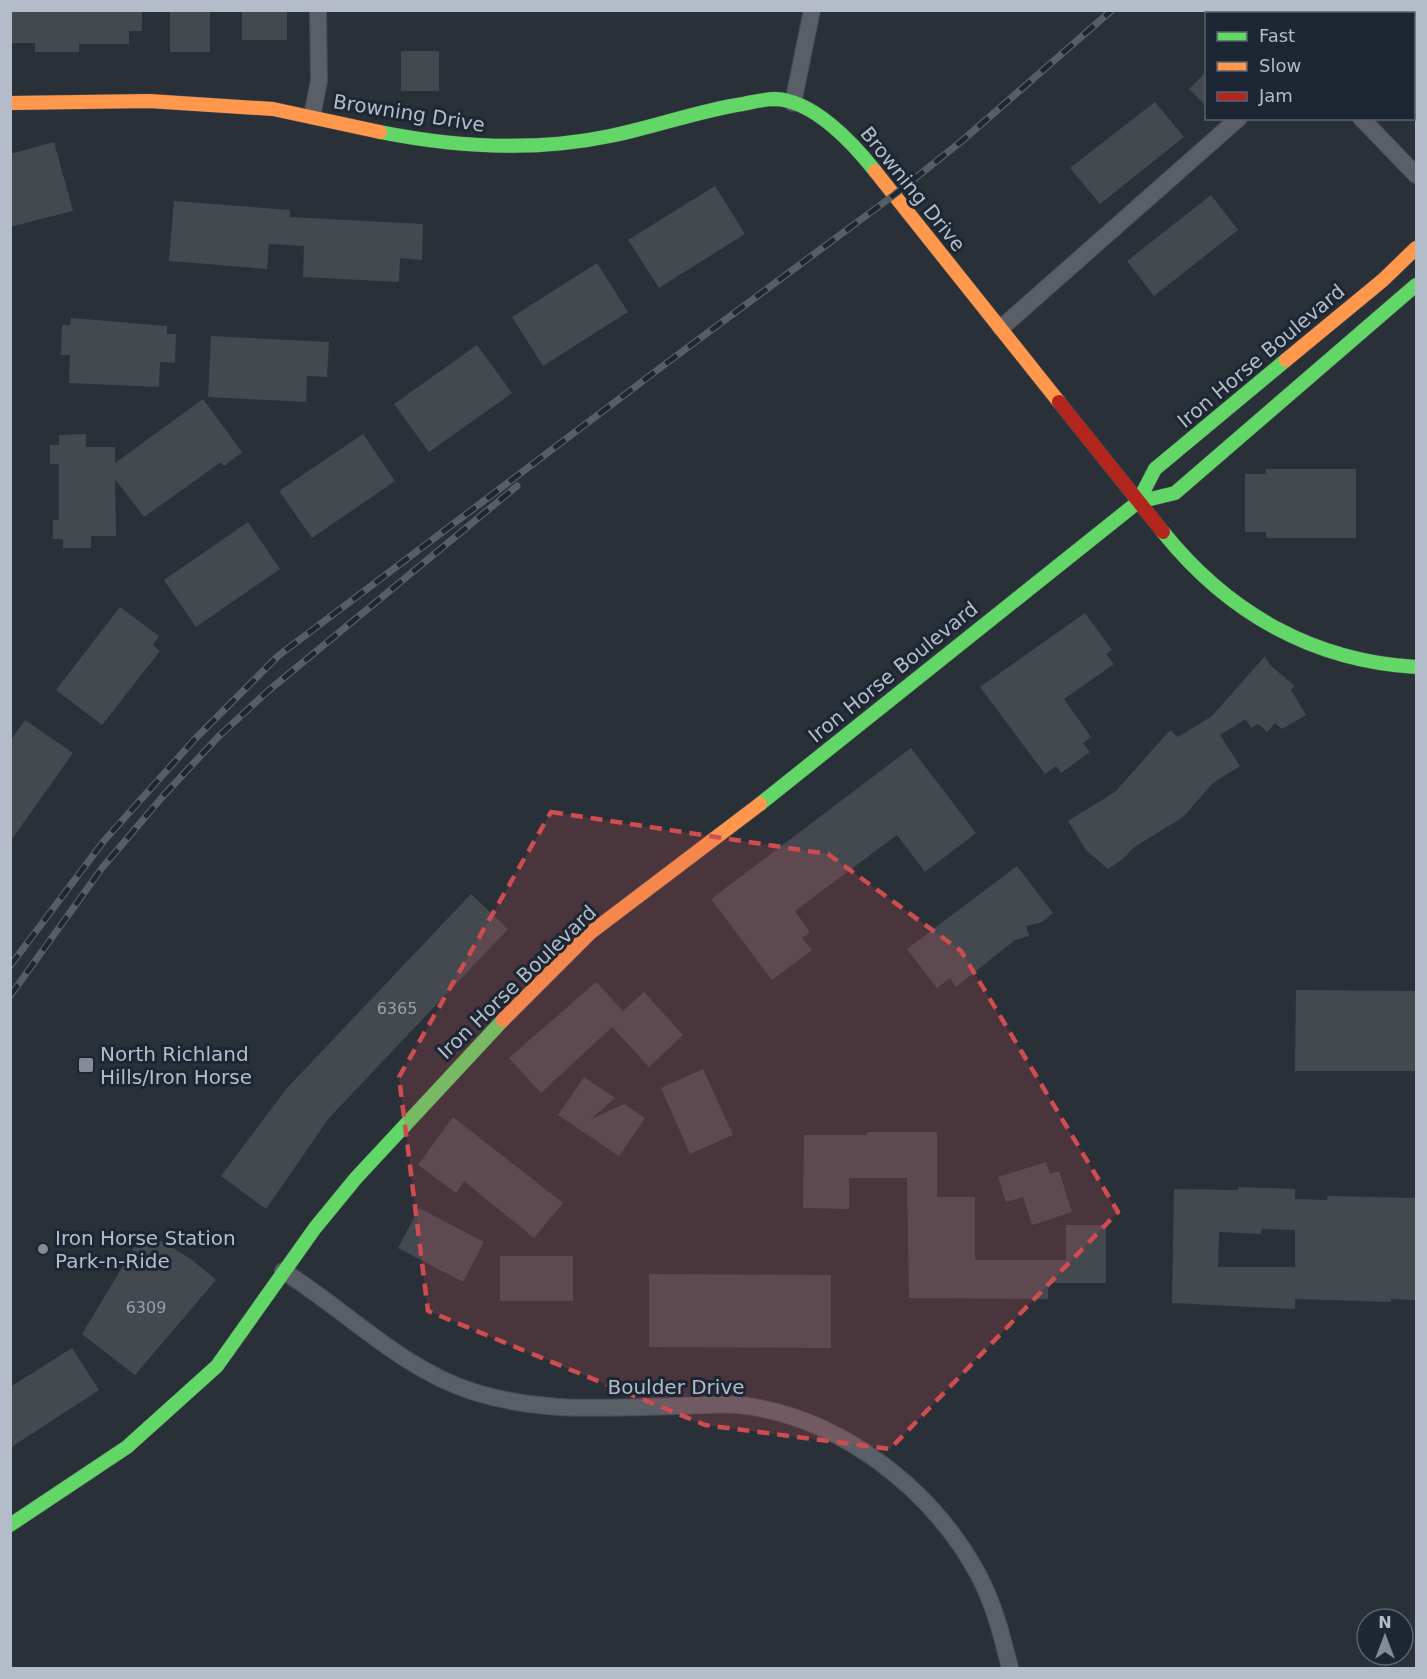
<svg xmlns="http://www.w3.org/2000/svg" width="1427" height="1679" font-family="'DejaVu Sans',sans-serif">
<style>
.building{fill:#444950;fill-rule:evenodd}
.lines{fill:none;stroke-linecap:round;stroke-linejoin:round}
.street-casing{stroke:#484c53;stroke-width:18}
.fast-casing{stroke:#484c53;stroke-width:15}
.slow-casing{stroke:#484c53;stroke-width:15}
.jam-casing{stroke:#484c53;stroke-width:15}
.street{stroke:#5a5e66;stroke-width:16}
.fast{stroke:#63d668;stroke-width:14}
.slow{stroke:#ff974d;stroke-width:14}
.jam{stroke:#b3261e;stroke-width:14}
.rail-casing{stroke:#595d64;stroke-width:7}
.rail{stroke:#1d2633;stroke-width:4.5;stroke-dasharray:14;stroke-linecap:butt}
.marked{fill:#ce4d50;fill-opacity:0.2;stroke:#ce4d50;stroke-width:4.5;stroke-dasharray:12 8;stroke-linejoin:round}
.poi-dot{fill:#848b96;stroke:#1d2633;stroke-width:2}
.labels{text-anchor:middle;stroke-width:6;stroke-linejoin:round;paint-order:stroke}
.number-label{font-size:16px;fill:#989fab}
.street-label{font-size:20px;fill:#b4bcc9;stroke:#1d2633}
.poi-label{font-size:20px;fill:#b4bcc9;stroke:#1d2633;text-anchor:start}
</style>
<rect width="100%" height="100%" fill="#2a3038"/>
<path class="building" d="M10 10H142V31H129V44H79V52H35V43H10Z
M170 10H210V52H170Z
M242 10H287V40H242Z
M401 51H439V91H401Z
M1206 72V106L1189 89Z
M1155 102 1184 137 1100 204 1070 168Z
M54 142 73 211 10 227V154Z
M715 186 745 234 659 288 628 240Z
M1211 195 1238 230 1154 296 1127 261Z
M174 201 290 210V217L423 224 422 260 400 258 399 282 303 277 304 246 269 244 267 269 169 261Z
M597 263 628 312 543 366 512 317Z
M71 318 167 326V334H176L175 363 160 362 159 387 69 383 70 355H61L62 325H70Z
M211 336 329 342 327 377 307 376 306 402 208 397Z
M477 345 512 393 429 452 394 404Z
M203 399 242 452 224 466 221 462 144 517 115 479 116 536H91V548H63V539H53V520H59V464H50V445H59V435L86 434V447H115V463Z
M363 434 395 481 312 538 279 491Z
M1266 469H1356V538H1266V532H1245V474H1266Z
M248 522 280 569 196 627 164 580Z
M120 607 159 636 153 645 160 651 102 725 56 690Z
M1085 613 1112 650 1106 654 1114 664 1064 699 1091 737 1083 743 1090 752 1061 773 1056 766 1045 774 980 687Z
M1265 656 1270 665 1295 686 1291 690 1306 715 1282 729 1275 723 1267 732 1258 724 1251 728 1246 719 1220 735 1240 766 1213 783 1183 817 1133 848 1123 859 1108 869 1086 850 1068 821 1115 792 1170 730 1178 737 1212 716Z
M25 720 73 753 10 842V741Z
M911 748 976 833 925 872 897 835 795 911 810 932 802 938 812 950 772 980 711 899Z
M1017 866 1053 913 1042 922 1026 926 1029 936 1015 940 956 987 950 978 937 988 907 949Z
M471 894 508 929 329 1118 266 1209 221 1176 287 1088Z
M596 982 623 1011 644 992 683 1035 649 1067 612 1027 541 1093 509 1058Z
M1296 990 1416 991V1071H1295Z
M703 1069 733 1135 690 1154 661 1088Z
M584 1077 615 1098 591 1119 624 1104 645 1118 619 1156 558 1115Z
M453 1117 563 1203 534 1238 464 1181 456 1193 418 1165Z
M867 1132H937V1197H975V1260H1066V1225H1106V1283H1048V1299L909 1298 907 1178H849V1209L803 1208 804 1135H867Z
M1046 1162 1050 1174 1059 1171 1072 1212 1032 1225 1023 1197 1006 1202 998 1177Z
M1238 1187 1295 1189V1199L1327 1200 1328 1196 1416 1198V1300L1391 1299V1302L1295 1299V1309L1172 1303 1174 1189 1238 1190ZM1262 1229 1295 1230V1267H1218L1219 1232 1261 1234Z
M419 1208 484 1242 463 1282 398 1248Z
M144 1231 191 1259 216 1280 135 1375 82 1334Z
M500 1256H573V1301H500Z
M649 1274 831 1275V1348L649 1347Z
M72 1348 99 1390 10 1448V1387Z"/>
<g class="lines">
<g class="street-casing">
<path id="street" d="M1349 14 1353 10
M793 103 812 10
M312 116 319 81 318 10
M1361 118 1416 175
M1001 328 1239 118
M283 1271C346 1310 401 1369 474 1392 542 1413 605 1408 676 1406 696 1406 719 1403 739 1405 839 1416 931 1488 978 1574 994 1604 1002 1636 1010 1668"/>
</g>
<g class="fast-casing">
<path id="fast" d="M380 132C455 147 534 152 610 136 655 127 697 111 743 104 753 102 764 99 775 99 813 100 853 143 875 171
M1138 502 1175 493 1416 285
M1163 532C1228 613 1313 661 1416 667
M760 804 1138 502 1155 469 1286 360
M10 1525 127 1447 217 1366 315 1228 356 1178 503 1020"/>
</g>
<g class="slow-casing">
<path id="slow" d="M10 103 149 101 273 109 380 132
M875 171 1059 402
M1286 360 1383 280 1416 248
M503 1020 590 933 760 804"/>
</g>
<g class="jam-casing">
<path id="jam" d="M1059 402 1163 532"/>
</g>
<use href="#street" class="street"/>
<use href="#fast" class="fast"/>
<use href="#slow" class="slow"/>
<use href="#jam" class="jam"/>
<g class="rail-casing">
<path id="rail" d="M10 966 103 842 194 740 278 656 668 362 894 195 963 140 1112 10
M10 996 102 868 164 795 219 736 268 691 517 486"/>
</g>
<use href="#rail" class="rail"/>
</g>
<path class="marked" d="M551 812 828 854 961 951 1118 1212 890 1449 705 1425 428 1311 399 1077Z"/>
<g class="poi-dot">
<rect x="78" y="1057" width="16" height="16" rx="3"/>
<circle cx="43" cy="1249" r="6"/>
</g>
<g class="labels">
<g class="number-label">
<text x="397" y="1014">6365</text>
<text x="146" y="1313">6309</text>
</g>
<g class="street-label">
<text transform="translate(409 113) rotate(9)" y="7">Browning Drive</text>
<text transform="translate(913 189) rotate(51)" y="7">Browning Drive</text>
<text transform="translate(1261 356) rotate(-40)" y="7">Iron Horse Boulevard</text>
<text transform="translate(893 672) rotate(-39)" y="7">Iron Horse Boulevard</text>
<text transform="translate(517 982) rotate(-44)" y="7">Iron Horse Boulevard</text>
<text x="676" y="1394">Boulder Drive</text>
</g>
<g class="poi-label">
<text x="100" y="1061">North Richland<tspan x="100" dy="23">Hills/Iron Horse</tspan></text>
<text x="55" y="1245">Iron Horse Station<tspan x="55" dy="23">Park-n-Ride</tspan></text>
</g>
</g>
<rect width="1427" height="1679" fill="none" stroke="#b4bcc9" stroke-width="24"/>
<rect x="1205" y="12" width="210" height="108" fill="#1d2633" stroke="#59626f" stroke-width="1.5"/>
<rect x="1217" y="32" width="30" height="9" fill="#63d668" stroke="#59626f" stroke-width="1.5"/>
<text x="1259" y="42" font-size="18" fill="#b4bcc9">Fast</text>
<rect x="1217" y="62" width="30" height="9" fill="#ff974d" stroke="#59626f" stroke-width="1.5"/>
<text x="1259" y="72" font-size="18" fill="#b4bcc9">Slow</text>
<rect x="1217" y="92" width="30" height="9" fill="#b3261e" stroke="#59626f" stroke-width="1.5"/>
<text x="1259" y="102" font-size="18" fill="#b4bcc9">Jam</text>
<g transform="translate(1385 1637)"><circle r="28" fill="#1d2633" stroke="#59626f" stroke-width="1.5"/>
<path d="M0-4.5L10 22L0 15L-10 22Z" fill="#848b96"/>
<text y="-9" font-size="16" font-weight="bold" text-anchor="middle" fill="#b4bcc9">N</text>
</g>
</svg>
